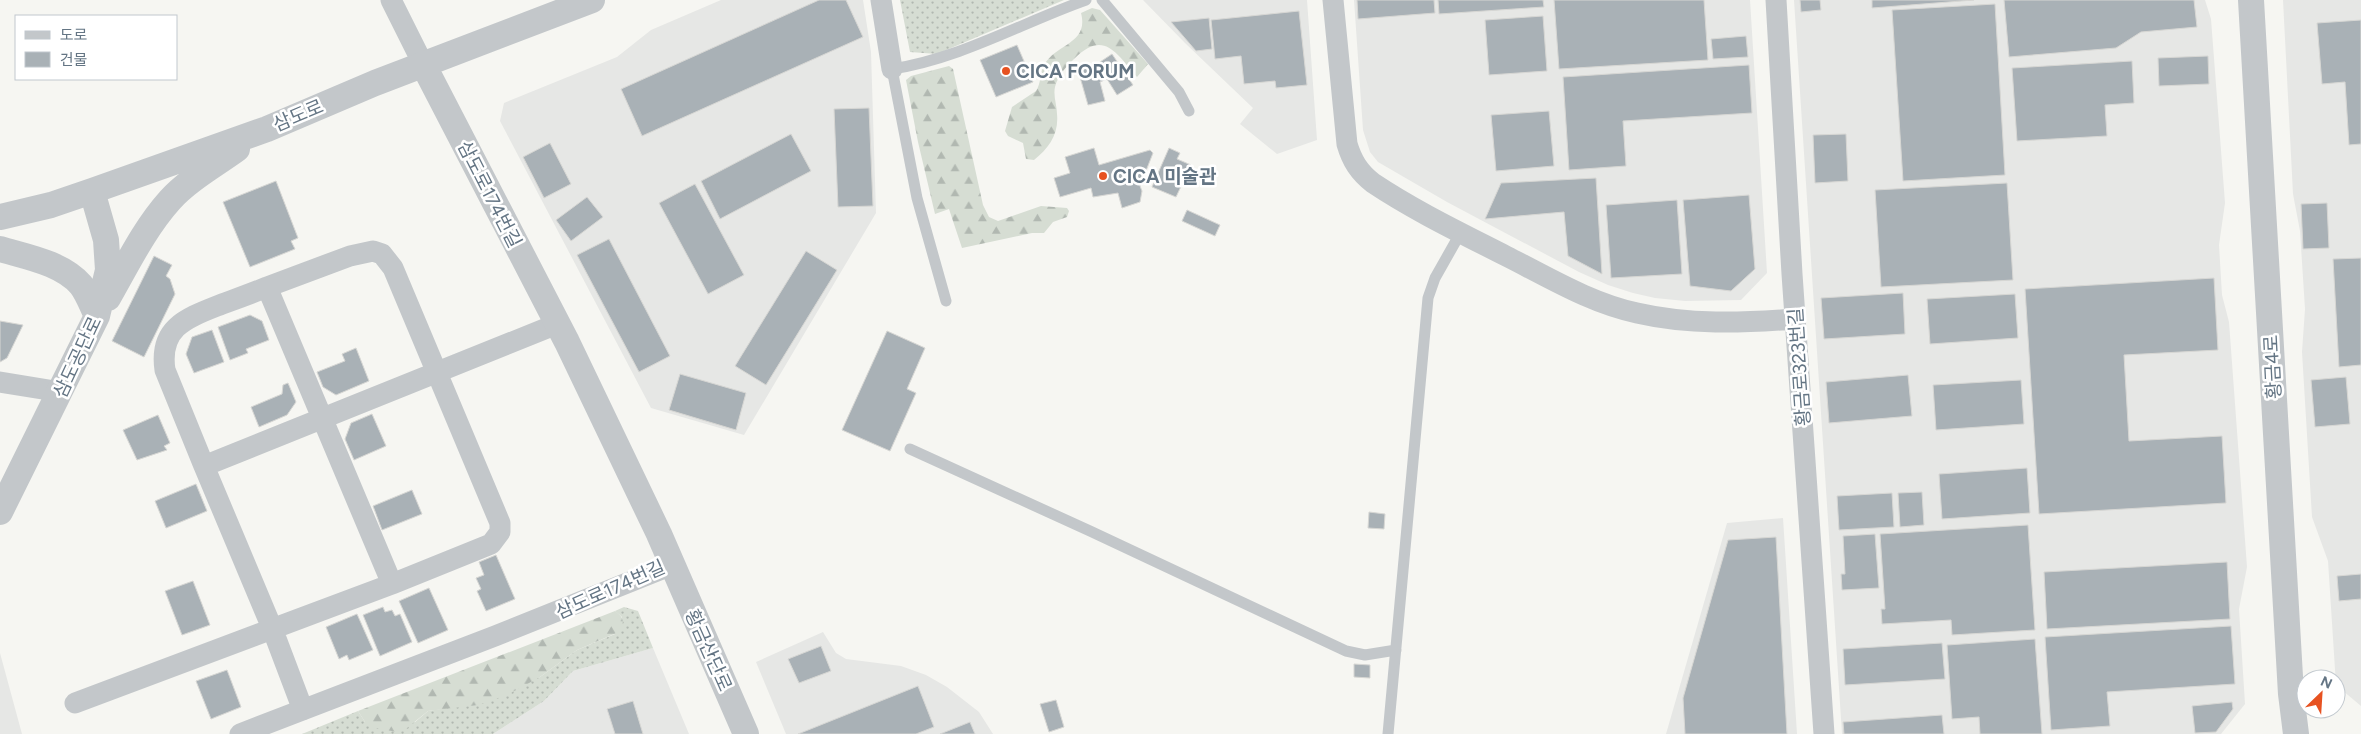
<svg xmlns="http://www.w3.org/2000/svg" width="2361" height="734" font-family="Figtree,'Noto Sans KR',sans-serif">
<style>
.built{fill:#e6e7e5}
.grass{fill:url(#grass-dots)}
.forest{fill:url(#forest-firs)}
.building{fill:#a9b1b6;stroke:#d7d7d4}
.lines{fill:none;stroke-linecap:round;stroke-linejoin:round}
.service{stroke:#c3c7ca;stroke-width:11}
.minor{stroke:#c3c7ca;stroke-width:21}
.tertiary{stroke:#c3c7ca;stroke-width:26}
.poi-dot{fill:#e75221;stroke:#fff;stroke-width:2}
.labels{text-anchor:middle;stroke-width:5;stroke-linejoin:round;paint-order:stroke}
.poi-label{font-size:19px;font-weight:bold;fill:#647584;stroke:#fff;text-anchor:start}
.street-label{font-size:19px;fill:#647584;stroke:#fff}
</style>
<defs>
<pattern id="grass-dots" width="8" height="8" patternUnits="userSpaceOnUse" patternTransform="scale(1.25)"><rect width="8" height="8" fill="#d6ddd3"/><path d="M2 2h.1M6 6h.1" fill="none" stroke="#b1b8b1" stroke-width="1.8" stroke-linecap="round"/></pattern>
<pattern id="forest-firs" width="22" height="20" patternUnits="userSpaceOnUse" patternTransform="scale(1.25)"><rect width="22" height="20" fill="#d6ddd3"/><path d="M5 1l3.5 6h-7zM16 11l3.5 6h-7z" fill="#b1b8b1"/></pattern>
</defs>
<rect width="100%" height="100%" fill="#f6f6f2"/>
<path class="built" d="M721 0H863L871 52 876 213 744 435 651 408 500 121 504 103 617 57 651 30Z
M1143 0H1307L1317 140 1277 154 1240 124 1253 108 1185 43Z
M1354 0H1750L1767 273 1741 300 1685 301 1655 298 1633 293 1608 285 1579 272 1447 202 1378 162 1370 152 1363 130Z
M1794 0H2205L2211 19 2225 203 2219 245 2222 295 2229 322 2247 567 2239 609 2245 704 2221 734H1842Z
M2283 0H2361V706L2336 685 2328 561 2312 517 2302 352 2305 309 2300 231 2293 194Z
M1783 518 1797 734H1666L1727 523Z
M823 632 836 653 846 659 901 666 926 675 947 687 979 712 993 734H786L756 662Z
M653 648 689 734H493L544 701 573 671Z
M0 653 22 734H0Z"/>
<path class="grass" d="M900 0H1064L937 54 910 52Z
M624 607 638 611 653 648 573 671 544 701 493 734H302L358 711 365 722H415L428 711 441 709 540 677 577 650 615 634 622 617 615 611Z"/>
<path class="forest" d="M1092 8 1100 10 1148 64 1137 77C1116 53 1104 29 1074 59 1066 67 1058 75 1055 87 1053 96 1057 105 1057 114 1059 134 1049 148 1034 160L1026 159 1023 143 1008 136 1005 131 1012 107 1036 91C1041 84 1040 73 1044 65 1057 43 1089 44 1081 13Z
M949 66 953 69 983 205 989 217 998 221 1041 206 1067 208 1069 211 1067 217 1053 222 1044 233H1032L962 248 949 209 935 214 918 142 906 80 911 76Z
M615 611C624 617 625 623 619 632L577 650 540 677 507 695 478 705 428 711 407 728 397 732 376 728 365 722 358 711Z"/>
<path class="building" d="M819 0H846L863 37 642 136 621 89Z
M1357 0H1434L1435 13 1358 19Z
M1438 0H1543L1544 7 1439 14Z
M1554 0H1704L1708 60 1559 69Z
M1800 0H1820L1821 10 1801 12Z
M1872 0H1974L1872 8Z
M2004 0H2194L2197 27 2141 32 2116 48 2009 57Z
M1995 4 2005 175 1903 181 1892 10Z
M1299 11 1307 85 1276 88 1275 81 1244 84 1241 56 1215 59 1211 20Z
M1543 16 1547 71 1489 75 1485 20Z
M1209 18 1212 49 1196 51 1171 22Z
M2361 20V144L2349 145 2345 82 2322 84 2317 23Z
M1746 36 1748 57 1713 59 1711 39Z
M1017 45 1033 82 996 97 980 60Z
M1112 54 1133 85 1117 95 1107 79 1100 82 1105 101 1088 105 1078 70 1097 64Z
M2208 56 2209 84 2159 86 2158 58Z
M2132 61 2134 103 2105 105 2107 136 2017 141 2012 68Z
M1749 65 1752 113 1623 121 1626 166 1569 170 1563 77Z
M869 108 873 206 838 207 834 109Z
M1549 111 1554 166 1496 171 1491 115Z
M791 134 811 171 720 219 701 181Z
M1846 134 1848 181 1815 183 1813 135Z
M550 143 571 184 544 198 523 157Z
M1094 148 1099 165 1150 150 1153 153 1140 186 1142 191 1140 202 1122 208 1118 193 1093 197 1091 188 1060 197 1054 178 1070 173 1065 157Z
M1169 148 1180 153 1177 159 1191 165 1176 197 1152 187Z
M1596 178 1602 274 1568 256 1564 212 1485 219 1501 183Z
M276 181 298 238 291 241 295 249 250 267 223 202Z
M2007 183 2013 280 1881 287 1875 190Z
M695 184 744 275 708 294 659 203Z
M1749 195 1755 269 1731 291 1690 286 1683 200Z
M587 197 603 217 571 241 556 220Z
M1677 200 1682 274 1611 278 1606 205Z
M2327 203 2329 248 2303 249 2301 204Z
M1187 210 1220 225 1215 236 1182 221Z
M609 239 670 356 639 372 577 255Z
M806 251 837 270 766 385 735 366Z
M154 256 172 265 166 276 170 279 175 294 144 357 112 341Z
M2361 258V365L2339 367 2333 259Z
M2214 278 2218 350 2124 355 2129 441 2222 436 2226 503 2039 514 2025 289Z
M1903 293 1905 334 1824 339 1821 298Z
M2015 294 2018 338 1930 344 1927 299Z
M250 315 262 321 269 340 246 349 248 353 230 360 218 327Z
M0 321 23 325 7 358 0 362Z
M212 330 224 362 194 373 186 354 192 337Z
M887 331 925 348 907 389 916 393 890 451 842 430Z
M356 348 369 381 336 395 323 387 317 372 345 361 342 354Z
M680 374 746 393 736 430 669 410Z
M1908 375 1912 416 1829 423 1826 382Z
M2346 377 2350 424 2315 427 2311 380Z
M2021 380 2024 424 1936 430 1933 385Z
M288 383 296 402 287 415 259 427 251 407 282 394 283 385Z
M372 414 386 446 354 460 345 439 351 423Z
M158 415 170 443 164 446 167 450 137 460 123 430Z
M2027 468 2030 513 1942 519 1939 474Z
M196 484 207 511 166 528 155 501Z
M412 490 422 514 382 530 373 506Z
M1922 492 1924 525 1900 527 1898 493Z
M1892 493 1894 527 1839 530 1837 496Z
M1369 512 1385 514 1384 529 1368 528Z
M2028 525 2035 630 1952 635 1951 620 1882 624 1881 609H1885L1880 534Z
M1875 534 1879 588 1842 590 1841 574H1845L1843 536Z
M1776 537 1787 734H1685L1683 698 1728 540Z
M496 555 515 599 486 611 477 591 481 589 476 578 484 575 479 562Z
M2227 562 2230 619 2047 629 2044 572Z
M2361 574V599L2339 601 2337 576Z
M193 581 210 625 182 635 165 591Z
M429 588 448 630 418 643 399 601Z
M383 607 385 612 392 610 395 616 400 614 412 642 380 656 363 615Z
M357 614 373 650 349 660 347 655 339 659 326 627Z
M2231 626 2235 684 2107 692 2110 726 2051 730 2045 637Z
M2035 639 2042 734H1980L1979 717 1952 719 1947 645Z
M1942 643 1945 679 1845 685 1843 649Z
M821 646 831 671 799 683 788 659Z
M1354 664 1370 665V678L1354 677Z
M227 670 241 707 211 719 196 681Z
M918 686 934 727 916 734H798Z
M1056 700 1064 727 1049 732 1040 704Z
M633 701 643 734H615L607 709Z
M2232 702 2233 709 2216 732 2195 733 2192 706Z
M1942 715 1944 734H1844L1843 722Z
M970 722 975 734H940Z"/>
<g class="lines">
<path class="service" d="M1102 0 1179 92 1189 111
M946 301 917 198 892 69C962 58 1021 23 1086 0
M910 449 1090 531 1346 651 1365 655 1396 650
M1388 734 1428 298 1435 278 1461 232"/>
<path class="minor" d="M391 0 423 64
M881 0 892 69
M1333 0 1347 144C1352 161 1359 172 1373 183 1415 211 1461 233 1506 256 1548 277 1590 303 1637 313 1689 325 1742 323 1795 319
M1776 0 1792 274 1824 734
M373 251 382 254 393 268 500 523V532L491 544 392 584 267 287 350 256Z
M0 382 61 392
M204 466 165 370C159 329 184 319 217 306 233 300 250 294 267 287
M75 703 392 584
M303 710 272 628 204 466 557 324
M240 734 495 636 672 565"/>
<path class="tertiary" d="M2251 0 2291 694 2296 734
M423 64 567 342 659 534 746 734
M0 217 51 205 92 191 267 129 375 83 592 0
M0 249C27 257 62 263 81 285 88 294 92 306 97 316
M108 298C127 265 144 229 170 200 188 180 215 165 237 149
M0 512 97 316 108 270 106 240 92 191"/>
</g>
<g class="poi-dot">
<circle cx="1006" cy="71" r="5"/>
<circle cx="1103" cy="176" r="5"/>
</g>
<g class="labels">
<g class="poi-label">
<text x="1016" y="78">CICA FORUM</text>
<text x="1113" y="183">CICA 미술관</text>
</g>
<g class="street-label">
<text transform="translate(298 115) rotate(-23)" y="7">삼도로</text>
<text transform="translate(490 194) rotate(63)" y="7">삼도로174번길</text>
<text transform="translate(77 357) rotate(-65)" y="7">삼도공단로</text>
<text transform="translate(1799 367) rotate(-94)" y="7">황금로323번길</text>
<text transform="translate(2272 367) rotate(-93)" y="7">황금4로</text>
<text transform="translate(610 589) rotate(-24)" y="7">삼도로174번길</text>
<text transform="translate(709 650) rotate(66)" y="7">황금산단로</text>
</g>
</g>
<rect x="15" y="15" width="162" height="65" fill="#ffffff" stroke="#c1c8ce"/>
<rect x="25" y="31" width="25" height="8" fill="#c3c7ca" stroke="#c1c8ce"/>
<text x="60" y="40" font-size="15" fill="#647584">도로</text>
<rect x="25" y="52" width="25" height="15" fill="#a9b1b6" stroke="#c1c8ce"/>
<text x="60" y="65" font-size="15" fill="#647584">건물</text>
<g transform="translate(2321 694) rotate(25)"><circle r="24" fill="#ffffff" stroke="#c1c8ce"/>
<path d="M0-4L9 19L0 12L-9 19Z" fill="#e75221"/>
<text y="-8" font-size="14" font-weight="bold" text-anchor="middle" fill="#647584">N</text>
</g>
</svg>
